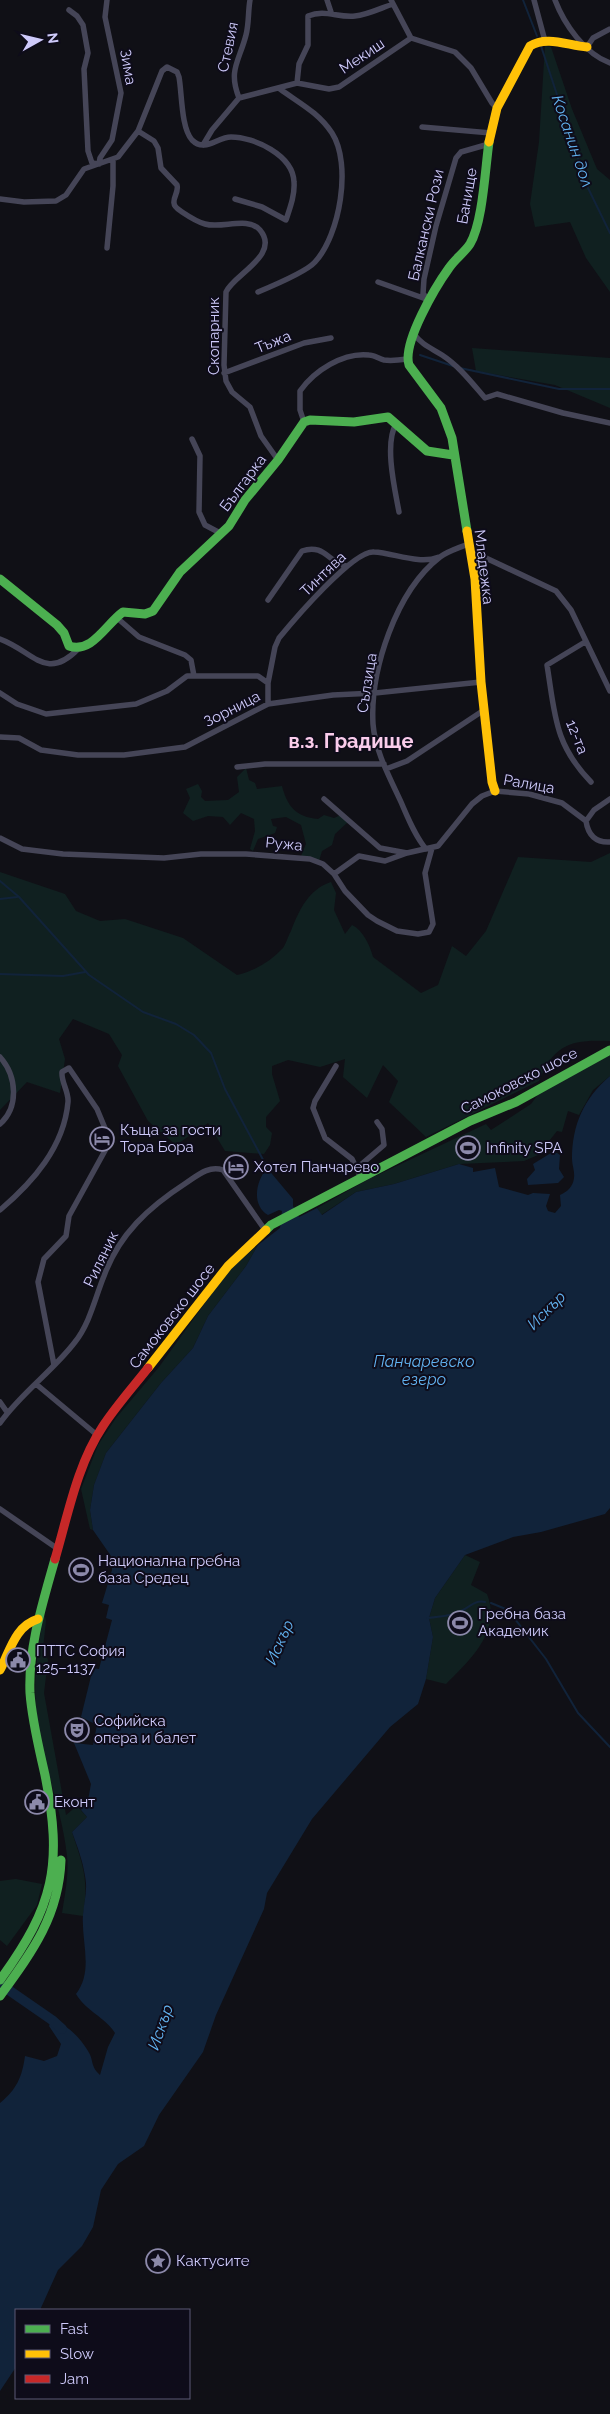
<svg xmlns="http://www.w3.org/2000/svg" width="610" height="2414" font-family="Raleway,sans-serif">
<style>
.green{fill:#102020}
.water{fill:#11233a}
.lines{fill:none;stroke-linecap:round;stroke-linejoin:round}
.stream{stroke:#11233a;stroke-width:2}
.river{stroke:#11233a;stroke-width:10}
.street{stroke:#454557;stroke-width:5.5}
.fast{stroke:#4caf50;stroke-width:9}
.slow{stroke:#ffc107;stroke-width:9}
.jam{stroke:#c62828;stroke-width:9}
.labels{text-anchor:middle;stroke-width:4;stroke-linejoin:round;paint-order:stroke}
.street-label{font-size:15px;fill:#cecafa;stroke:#0e0c1a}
.poi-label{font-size:15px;fill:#cecafa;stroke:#0e0c1a;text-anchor:start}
.water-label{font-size:16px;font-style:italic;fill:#62b3f1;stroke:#0e0c1a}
.district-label{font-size:20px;font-weight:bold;fill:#facceb;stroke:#0e0c1a}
</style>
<rect width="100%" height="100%" fill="#101016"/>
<path class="green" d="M545 46 551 47 572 109 597 169 610 180V292L586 258 570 222 535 227 530 204 539 142Z
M472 348 610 358V408L555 385 476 371Z
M246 768 249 780 255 783 257 789 282 786C287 806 296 817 318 819L324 815 334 818 341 815 348 822 335 834 332 845 322 851 319 861 301 856 306 844 301 825 286 817 271 819 273 826 277 827 275 833 258 839 253 851 250 849 255 831 254 819 241 813 230 825 223 817 208 816 193 821 183 813 190 798 186 789 198 784 202 791 201 797 205 801 228 800 239 792 237 777Z
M610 853V1041C571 1039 554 1044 539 1081L426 1137 389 1102 398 1081 383 1065 367 1098 343 1077 345 1059 320 1067 288 1060 272 1066V1074L280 1101 266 1117V1127L272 1133 270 1145 264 1154 225 1151 208 1123 176 1145 148 1121 118 1066 122 1055 109 1034 73 1019 59 1039 65 1059 60 1093 27 1082 0 1110V872L65 894 76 911 100 921 125 919 183 938 237 975C254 971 270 962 283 948 286 944 288 936 291 931 299 910 309 889 331 882L336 893 334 910 345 934 352 925C363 930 370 946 373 957L421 993 438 985 452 946 466 956 486 931 518 857 591 862Z
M610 1055V1076L593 1090 579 1115 568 1111 562 1132 557 1131 538 1155 524 1161 459 1164 394 1184 356 1192 321 1215 317 1208 369 1179 486 1124 491 1130 531 1104 539 1093Z
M258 1245 246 1266 208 1316 193 1348 161 1383 106 1453 94 1485 90 1510 93 1530 90 1529 81 1489 98 1445 116 1418 159 1367 228 1271Z
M465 1555 480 1562 471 1585 487 1594C502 1631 470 1660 446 1684L426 1679 433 1637 429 1618 435 1598Z
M44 1612 46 1621 43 1648 48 1660 44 1693 66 1815 77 1806 87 1817 72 1832C83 1866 89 1879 83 1916L62 1913C65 1894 69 1874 67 1856 62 1809 43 1765 37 1718 32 1682 38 1648 44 1612Z
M16 1879 42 1884 37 1905 7 1946 0 1940V1881Z"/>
<path class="water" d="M610 1076V1508L605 1514 541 1532 513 1537 465 1555 435 1598 429 1618 433 1637 426 1679 418 1704 390 1727 312 1819 267 1893 264 1909 216 2015 203 2052 159 2115 144 2146 118 2164 101 2190 93 2227 82 2246 58 2270 40 2310H16V2367L0 2391V2103C17 2089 22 2077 25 2056L44 2061 57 2056 61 2044 49 2026 52 2020C66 2024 80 2037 88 2051 94 2060 90 2066 100 2075L108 2047 115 2033C105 2017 87 2012 76 1994 94 1971 81 1941 83 1915 84 1901 88 1890 85 1876 83 1861 77 1846 72 1832L87 1817 81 1810 88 1800 91 1784 74 1743 93 1745 97 1725 81 1717 93 1668 99 1669 112 1620 106 1618 109 1605 102 1603 112 1570 111 1556 93 1530 90 1510 94 1485 106 1453 161 1383 193 1348 208 1316 246 1266 258 1245 280 1228 282 1211 279 1210 268 1215C251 1205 256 1181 267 1168L293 1199V1206L299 1217 317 1208 322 1215 356 1192 394 1184 459 1164 473 1168V1172L495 1168 499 1187 528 1195 533 1193 550 1194 546 1206 548 1211 555 1213 561 1206 560 1195C567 1192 573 1187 574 1178 575 1172 572 1165 572 1159 572 1125 584 1098 610 1076Z
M551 1153H557L560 1155 559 1169 564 1177 558 1183 528 1185 527 1179 535 1170 533 1164Z"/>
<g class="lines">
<path class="stream" d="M523 0 537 36
M541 46 587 186 610 233
M420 355 453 366
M460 368 559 389H610
M0 881 19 897 89 975 143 1012 176 1024 194 1035 211 1053 225 1089 268 1169
M0 899 17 897
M0 974 63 976 85 972
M491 1603 508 1610 546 1659 578 1713 610 1747
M427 1618C439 1617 452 1616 463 1610 471 1606 475 1600 485 1602"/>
<path class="river" d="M0 1984 52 2020 62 2029"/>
<path class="street" d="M327 0 331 12
M391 0 411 38
M534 0 545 41
M555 0C564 24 585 54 610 63
M69 10 77 16 83 25 88 53 84 69 88 151 92 163 99 164 100 158 112 140 121 93 105 17 107 0
M411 38 455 52 471 68 492 103 497 108
M587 47 593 38 610 29
M297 83 299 64 308 45V16C325 9 338 18 355 16 367 15 381 8 393 4
M239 98C228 70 239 62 246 35 249 24 248 11 250 0
M422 127 491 133
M138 131 154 141 158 148 161 168 177 185C179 192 173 197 174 203 174 207 179 210 182 212 188 216 197 222 205 224 222 229 248 216 260 230 281 255 233 275 226 292L224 365 226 381 232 392 250 407 261 436 278 460
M203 145 212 130 239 98 297 83 329 89 339 87 411 38
M0 199 24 202 56 201 66 195 84 169 118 157 138 131 162 71 167 67 177 72 179 77C182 93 181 128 192 140 205 153 217 137 231 137 254 137 293 155 294 182 295 195 290 208 286 220L262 207 235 199
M107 248 113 186V160
M378 282 426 299
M258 292C270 287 307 271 315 262 340 235 352 164 332 133 318 112 299 103 280 89
M430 300 423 294 424 279 436 226 456 158 461 152 489 144
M414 334C422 345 431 348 442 355 459 366 472 383 485 398L497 394 563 413 610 423
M224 373 304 343 331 338
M304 422 300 410V391C314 371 343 352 369 355 374 355 379 359 384 360 391 361 400 360 407 359
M396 424C384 444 395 490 399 512
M192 439 200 456 199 512 205 525 222 534
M471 551 556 591 571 610 610 691
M268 600 302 551C324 543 329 563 346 566
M116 617 139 637 185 655 191 660 194 676
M0 639C33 651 46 682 78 649
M585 642 547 665C555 714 554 744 591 782
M268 683 275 647 279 638C293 621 353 550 374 552 394 553 419 565 439 557
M0 693 17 704 46 714 136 704 167 691 187 676H258L268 683V704
M0 737 19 738 41 750 78 755H124L185 747 268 704 333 695 375 693 481 682
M237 767 265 764H384
M386 769 407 761 484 710
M324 799 380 848 407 853 438 846 472 804 482 796 495 791 529 794 562 803 586 821
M586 821C588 835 596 843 610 842
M586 821 594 810 610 799
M0 838 22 849 63 854 164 858 201 854H246L310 859 323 864 334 874 345 891 368 915 377 921 397 931 418 934 429 932 433 924 425 873 432 848
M426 849C415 836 408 818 401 802 390 778 375 751 373 724 370 670 396 591 440 557 448 551 459 548 468 544
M334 874 359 856 385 861 407 853
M0 1057C17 1076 19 1107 0 1124
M336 1066 315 1101 313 1108 325 1138 352 1159 361 1178
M357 1168 384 1145 382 1129 377 1122
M0 1210C33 1182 64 1147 68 1102 69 1092 61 1082 62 1072L69 1068 97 1109 107 1133V1147L69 1216 66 1236 44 1259 38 1282 54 1365
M36 1384 97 1435
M0 1402 7 1412
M0 1423C21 1393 53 1371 75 1342 90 1323 95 1298 104 1276 119 1234 149 1207 186 1183 197 1176 208 1165 223 1170L265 1230
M0 1509 58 1549"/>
<path class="fast" d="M467 531 452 438 441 408 409 365C402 343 436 286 449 268 455 259 464 253 470 244 483 222 485 169 489 142
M0 579 57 625 64 633 69 646C92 654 106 624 123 612L145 614 153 611 180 572 229 526 245 500 278 460 304 422 310 420 354 422 388 417 427 451 453 455
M266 1230 271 1225 470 1121 516 1102 610 1050
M0 1980C54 1906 63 1865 45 1775 39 1748 32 1721 30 1693 28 1648 43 1602 55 1559
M0 1996C32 1952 59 1916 61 1860"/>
<path class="slow" d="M489 142 497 108 530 46C547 35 569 46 587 47
M467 531 475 579 481 682 492 782 495 791
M148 1368 228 1266 266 1230
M0 1670C10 1651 15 1626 38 1619"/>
<path class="jam" d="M55 1559C68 1515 77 1465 103 1426 116 1406 133 1387 148 1368"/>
</g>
<defs>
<g id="hotel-ring" transform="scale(1.25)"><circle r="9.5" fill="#0e0c1a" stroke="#8c89aa" stroke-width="1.5"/><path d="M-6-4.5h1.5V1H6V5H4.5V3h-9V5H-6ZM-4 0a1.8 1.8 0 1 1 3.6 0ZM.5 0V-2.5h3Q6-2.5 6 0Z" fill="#8c89aa"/></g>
<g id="stadium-ring" transform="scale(1.25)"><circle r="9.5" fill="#0e0c1a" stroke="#8c89aa" stroke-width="1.5"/><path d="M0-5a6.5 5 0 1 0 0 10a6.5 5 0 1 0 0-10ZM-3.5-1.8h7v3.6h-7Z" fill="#8c89aa"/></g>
<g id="civic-ring" transform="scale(1.25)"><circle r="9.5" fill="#0e0c1a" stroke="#8c89aa" stroke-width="1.5"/><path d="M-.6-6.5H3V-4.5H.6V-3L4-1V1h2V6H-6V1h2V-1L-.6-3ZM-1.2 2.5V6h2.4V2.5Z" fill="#8c89aa"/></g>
<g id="theatre-ring" transform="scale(1.25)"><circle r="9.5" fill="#0e0c1a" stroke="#8c89aa" stroke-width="1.5"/><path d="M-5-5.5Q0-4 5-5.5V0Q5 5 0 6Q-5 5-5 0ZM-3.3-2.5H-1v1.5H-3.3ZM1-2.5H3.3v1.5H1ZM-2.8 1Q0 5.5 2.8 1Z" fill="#8c89aa"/></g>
<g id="sight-ring" transform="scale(1.25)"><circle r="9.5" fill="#0e0c1a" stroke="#8c89aa" stroke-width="1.5"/><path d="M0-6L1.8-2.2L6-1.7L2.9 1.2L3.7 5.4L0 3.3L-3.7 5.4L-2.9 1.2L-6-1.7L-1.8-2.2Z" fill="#8c89aa"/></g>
</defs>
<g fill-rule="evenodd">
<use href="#hotel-ring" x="102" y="1139"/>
<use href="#stadium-ring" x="468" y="1148"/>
<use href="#hotel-ring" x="236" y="1167"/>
<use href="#stadium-ring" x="81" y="1570"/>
<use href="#stadium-ring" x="460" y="1623"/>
<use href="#civic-ring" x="18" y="1660"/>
<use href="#theatre-ring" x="77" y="1730"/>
<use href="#civic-ring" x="37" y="1802"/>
<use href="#sight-ring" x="158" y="2261"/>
</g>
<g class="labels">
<g class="street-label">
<text transform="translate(228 47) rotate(-78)" y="5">Стевия</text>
<text transform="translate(362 56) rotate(-34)" y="5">Мекиш</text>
<text transform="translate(128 67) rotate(80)" y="5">Зима</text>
<text transform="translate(467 196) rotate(-80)" y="5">Банище</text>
<text transform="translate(426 225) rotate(-77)" y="5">Балкански Рози</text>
<text transform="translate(214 336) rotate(-90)" y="5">Скопарник</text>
<text transform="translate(273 342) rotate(-22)" y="5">Тъжа</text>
<text transform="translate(243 483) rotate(-53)" y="5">Българка</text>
<text transform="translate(484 567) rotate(83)" y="5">Младежка</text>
<text transform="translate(323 574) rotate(-44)" y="5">Тинтява</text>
<text transform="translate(367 683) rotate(-81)" y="5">Сълзица</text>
<text transform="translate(232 709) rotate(-27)" y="5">Зорница</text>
<text transform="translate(577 737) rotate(68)" y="5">12-та</text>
<text transform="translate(529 784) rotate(10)" y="5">Ралица</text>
<text transform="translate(284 844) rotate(5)" y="5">Ружа</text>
<text transform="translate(519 1081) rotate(-27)" y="5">Самоковско шосе</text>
<text transform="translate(101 1259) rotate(-64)" y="5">Риляник</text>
<text transform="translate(172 1316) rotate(-52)" y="5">Самоковско шосе</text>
</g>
<g class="poi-label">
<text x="120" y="1135">Къща за гости<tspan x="120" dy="17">Тора Бора</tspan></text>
<text x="486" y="1153">Infinity SPA</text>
<text x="254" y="1172">Хотел Панчарево</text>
<text x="98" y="1566">Национална гребна<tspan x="98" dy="17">база Средец</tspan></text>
<text x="478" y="1619">Гребна база<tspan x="478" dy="17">Академик</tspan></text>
<text x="36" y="1656">ПТТС София<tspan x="36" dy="17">125–1137</tspan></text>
<text x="94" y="1726">Софийска<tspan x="94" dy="17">опера и балет</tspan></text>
<text x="54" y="1807">Еконт</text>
<text x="176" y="2266">Кактусите</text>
</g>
<g class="water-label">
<text transform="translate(573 141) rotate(71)" y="6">Косанин дол</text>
<text transform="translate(546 1310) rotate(-45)" y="6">Искър</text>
<text x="424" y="1367">Панчаревско<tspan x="424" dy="18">езеро</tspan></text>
<text transform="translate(279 1642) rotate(-66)" y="6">Искър</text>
<text transform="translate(160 2027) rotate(-71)" y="6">Искър</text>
</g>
<g class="district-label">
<text x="351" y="748">в.з. Градище</text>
</g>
</g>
<rect x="15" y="2309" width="175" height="90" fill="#0e0c1a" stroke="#5b5874"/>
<rect x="25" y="2325" width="25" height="8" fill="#4caf50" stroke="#5b5874"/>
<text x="60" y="2334" font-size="15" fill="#cecafa">Fast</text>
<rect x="25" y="2350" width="25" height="8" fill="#ffc107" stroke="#5b5874"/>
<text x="60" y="2359" font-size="15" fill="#cecafa">Slow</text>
<rect x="25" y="2375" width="25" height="8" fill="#c62828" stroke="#5b5874"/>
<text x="60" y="2384" font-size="15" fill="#cecafa">Jam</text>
<g transform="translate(40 40) rotate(82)" stroke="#0e0c1a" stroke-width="4" paint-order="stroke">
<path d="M0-4L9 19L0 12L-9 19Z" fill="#cecafa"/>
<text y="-8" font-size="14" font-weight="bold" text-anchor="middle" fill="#cecafa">N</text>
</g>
</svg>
